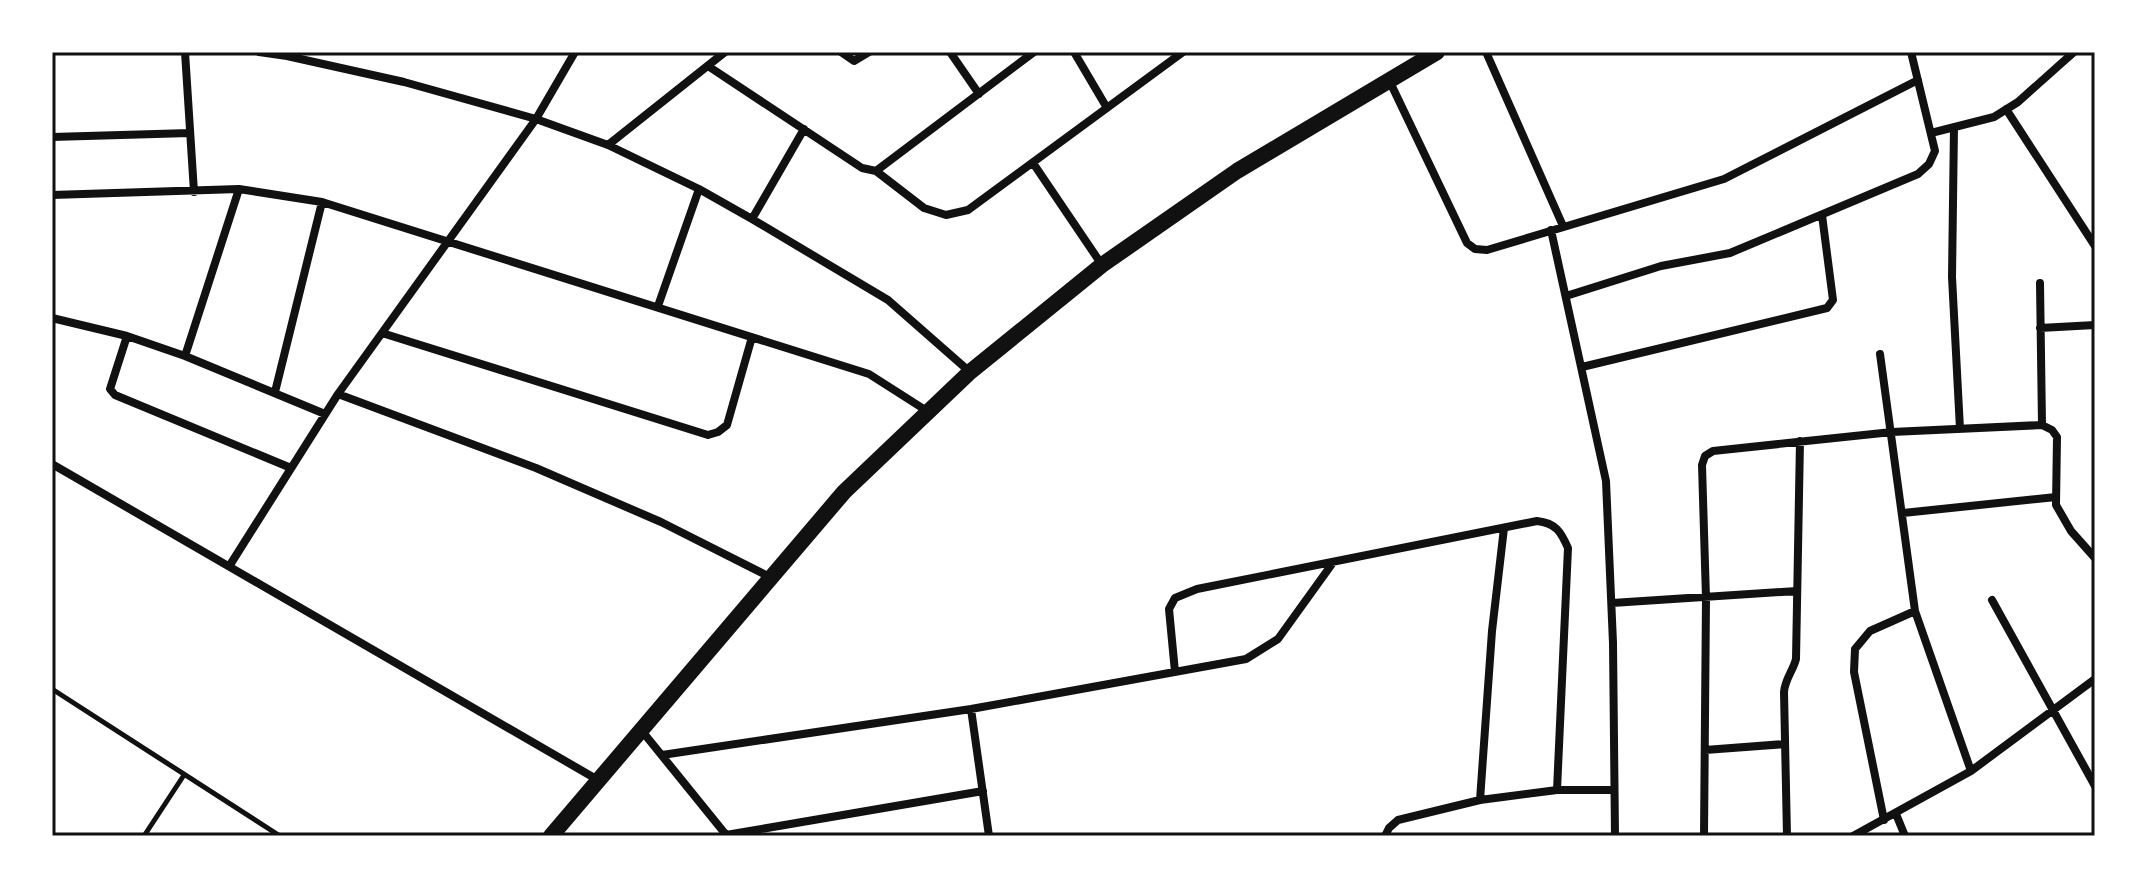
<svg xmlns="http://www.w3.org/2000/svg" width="2147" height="888" font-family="Roboto,sans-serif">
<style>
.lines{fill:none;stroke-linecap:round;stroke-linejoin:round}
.service{stroke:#111;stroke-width:5}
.minor{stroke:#111;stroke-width:8}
.primary{stroke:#111;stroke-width:16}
.neatline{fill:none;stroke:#111;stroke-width:3}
</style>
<rect width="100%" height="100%" fill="#fff"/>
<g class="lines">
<path class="service" d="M52 689 280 836
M144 836 184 775"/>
<path class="minor" d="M185 52 194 192
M259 52 287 56 404 82 536 119 608 145 699 189 752 219 888 300 970 372
M841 52 854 61 869 52
M950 52 979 94
M1074 52 1107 108
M1486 52 1563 226
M708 66 862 168 876 171 1034 52
M1389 80 1467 243 1475 249 1487 250 1724 179 1918 80
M2006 109 2095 246
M1954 127 1952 277 1960 429
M1931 133 1994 117 2018 102 2074 52
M52 137 190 133
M608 145 725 52
M1033 163 1102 265
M876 171 924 208 946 215 968 210 1183 52
M52 195 239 189 322 202 869 374 927 411
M752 219 804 129
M1551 230 1606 481 1613 643 1615 836
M2040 283 2042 425
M1566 296 1661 266 1730 253 1918 174 1929 164 1935 151 1911 52
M658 306 699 189
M52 318 127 336 185 356 325 414
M2040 328 2095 325
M382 333 708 435 718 432 727 425 752 337
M127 336 110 389 115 395 291 468
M1880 354 1915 611 1971 771
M185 356 239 189
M1582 367 1827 308 1833 300 1822 215
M275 392 322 202
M338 394 536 468 661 522 770 577
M52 464 598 780
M1903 513 2056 497
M230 565 338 394 536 119 575 52
M1992 600 2095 786
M1612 603 1797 591
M1175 672 1169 609 1175 598 1197 589 1537 521C1556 523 1561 532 1568 548L1557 790
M971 709 989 836
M642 731 727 836
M1705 750 1785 744
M662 755 971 709 1246 659 1278 639 1332 564
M1480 800 1492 631 1504 528
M1896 814 1905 836
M1884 820 1854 672 1855 649 1870 631 1915 611
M726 835 983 791
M1385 836 1389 828 1398 820 1480 800 1557 790H1613
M1704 836 1706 598 1702 465 1705 456 1713 451 1892 432 2042 425 2052 430 2057 437 2056 505 2071 531 2095 558
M1787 836 1784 692C1785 679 1793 671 1796 659L1800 441
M1853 836 1971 771 2095 679"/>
<path class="primary" d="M551 836 844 492 970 372 1102 265 1237 171 1437 52"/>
</g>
<rect width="2147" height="888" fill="none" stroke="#ffffff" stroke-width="108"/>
<rect x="54" y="54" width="2039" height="780" class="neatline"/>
</svg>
